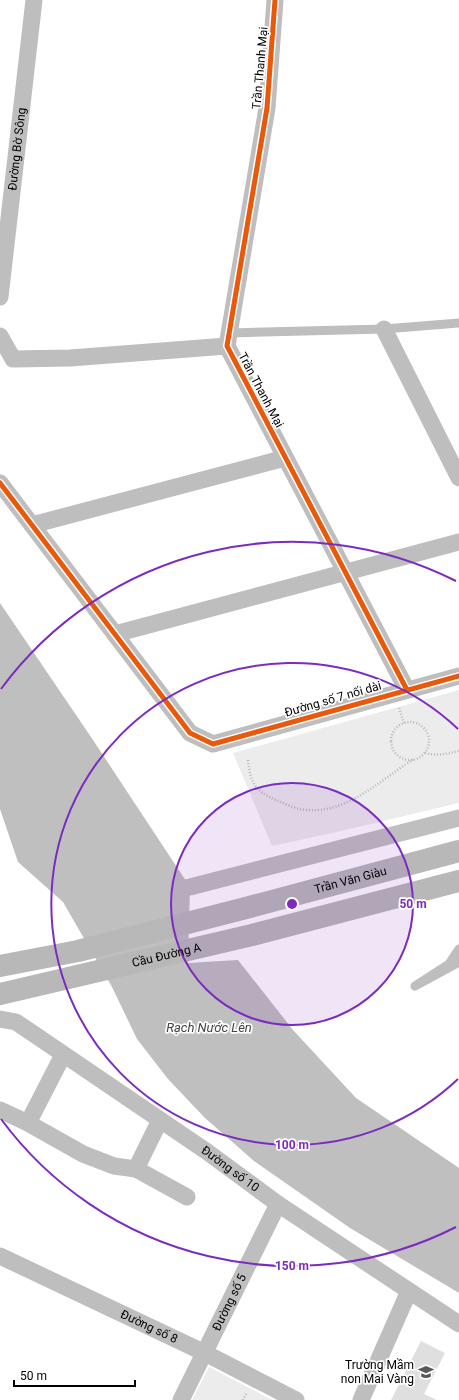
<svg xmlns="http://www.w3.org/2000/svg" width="459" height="1400" font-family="Roboto,sans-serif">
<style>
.green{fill:#ececec}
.water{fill:#bfbfbf}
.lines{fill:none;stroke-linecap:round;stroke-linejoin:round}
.canal{stroke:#bfbfbf;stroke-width:17}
.building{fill:#dfdfdf}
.path{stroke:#b9b9b9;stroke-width:2.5;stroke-dasharray:1 2;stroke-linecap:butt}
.lane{stroke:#bebebe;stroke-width:9}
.street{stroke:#bebebe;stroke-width:17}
.secondary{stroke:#b8b8b8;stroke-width:22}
.cycleway-casing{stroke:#fff;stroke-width:8}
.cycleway{stroke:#e8590c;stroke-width:5}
.ring{fill:none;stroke:#7b2cbf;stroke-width:2}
.labels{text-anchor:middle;stroke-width:3.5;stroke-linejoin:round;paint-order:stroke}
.street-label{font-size:12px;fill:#000;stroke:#fff}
.poi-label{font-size:12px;fill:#000;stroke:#fff;text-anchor:end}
.water-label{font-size:13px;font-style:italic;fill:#444;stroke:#fff}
.centre{fill:#7b2cbf;stroke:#fff;stroke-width:2}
.ring-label{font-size:12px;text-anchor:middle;font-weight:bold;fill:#7b2cbf;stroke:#fff;stroke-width:3.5;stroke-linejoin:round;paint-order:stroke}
</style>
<rect width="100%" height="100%" fill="#fff"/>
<path class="green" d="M459 690V803L341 831 272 846 233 753Z
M209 1367 272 1400H192Z"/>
<path class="water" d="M0 603 93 740 190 887 188 963 238 960 293 1030 356 1098 459 1168V1293L350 1228 254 1161 205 1118 168 1079 137 1039 112 987 63 902 18 862 0 809Z"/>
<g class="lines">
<path class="canal" d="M168 891 190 887 459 818"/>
</g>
<path class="building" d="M421 1341 445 1353 424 1394 437 1400H391Z"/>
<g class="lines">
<path class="path" d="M399 708 404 723
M391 741a19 19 0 1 1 38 0a19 19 0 1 1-38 0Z
M425 753C437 756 447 754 459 751
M248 760C250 782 255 791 276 800 286 804 297 810 308 810 349 813 381 779 414 759
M243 1400 247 1392"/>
<path class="lane" d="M229 333 384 329 459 323
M459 949 449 964 415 986 459 962"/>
<g class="street">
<path d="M275 0 267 108 227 346 407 690"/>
<path id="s1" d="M0 297 34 0"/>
<path d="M384 329 459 478"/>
<path d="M0 336 13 359 70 358 227 346"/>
<path d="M0 483 190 733 213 744 459 676"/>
<path d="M32 525 285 458"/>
<path d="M115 634 459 542"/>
<path id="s2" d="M0 1019 16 1022 206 1151 278 1204 459 1324"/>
<path d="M0 1110 28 1123 83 1154 114 1166 136 1169 160 1120"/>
<path d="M28 1123 63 1055"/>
<path d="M136 1169 187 1197"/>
<path id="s3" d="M0 1256 205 1353 296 1400"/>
<path id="s4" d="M181 1400 278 1204"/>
<path d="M361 1400 409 1291"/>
</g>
<g class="secondary">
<path id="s5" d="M0 966 78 951 242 909 459 851"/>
<path id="s6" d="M0 994 252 935 459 881"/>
</g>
<g class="cycleway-casing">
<path id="cycleway" d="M275 0 267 108 227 346 407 690
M0 483 190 733 213 744 459 676"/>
</g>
<use href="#cycleway" class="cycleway"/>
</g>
<circle cx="292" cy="904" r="121" fill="#7b2cbf" fill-opacity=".12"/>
<g class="ring">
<circle cx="292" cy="904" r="121"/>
<path d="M458 1079A241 241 0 1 1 458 729"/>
<path d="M456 1227A362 362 0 0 1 1 1119M1 689A362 362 0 0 1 456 581"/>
</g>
<defs>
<g id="school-bare" transform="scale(1.2)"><path d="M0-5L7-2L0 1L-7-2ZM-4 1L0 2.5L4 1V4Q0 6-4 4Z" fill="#595959" stroke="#fff" stroke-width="2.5" paint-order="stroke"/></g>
</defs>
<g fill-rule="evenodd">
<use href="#school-bare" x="426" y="1372"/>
</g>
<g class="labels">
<g class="street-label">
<text transform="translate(260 68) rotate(-85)" y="4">Trần Thanh Mại</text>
<text dy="4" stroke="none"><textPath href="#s1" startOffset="149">Đường Bờ Sông</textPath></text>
<text transform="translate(261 390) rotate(62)" y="4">Trần Thanh Mại</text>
<text transform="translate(333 699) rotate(-16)" y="4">Đường số 7 nối dài</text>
<text dy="4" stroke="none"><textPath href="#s5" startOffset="361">Trần Văn Giàu</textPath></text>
<text dy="4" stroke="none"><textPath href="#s6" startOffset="171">Cầu Đường A</textPath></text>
<text dy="4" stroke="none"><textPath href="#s2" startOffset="276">Đường số 10</textPath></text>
<text dy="4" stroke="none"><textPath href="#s4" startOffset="109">Đường số 5</textPath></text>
<text dy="4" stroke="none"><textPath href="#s3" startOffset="165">Đường số 8</textPath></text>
</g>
<g class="poi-label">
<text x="414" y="1369">Trường Mầm<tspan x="414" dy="14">non Mai Vàng</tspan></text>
</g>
<g class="water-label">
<text x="209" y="1032">Rạch Nước Lên</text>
</g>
</g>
<circle cx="292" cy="904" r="6" class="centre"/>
<g class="ring-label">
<text x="413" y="908">50 m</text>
<text x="292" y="1149">100 m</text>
<text x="292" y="1270">150 m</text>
</g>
<path d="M14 1380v6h121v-6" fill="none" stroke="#000000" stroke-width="2"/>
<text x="20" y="1380" font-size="12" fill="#000000" stroke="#ffffff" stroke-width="3" paint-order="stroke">50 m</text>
</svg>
